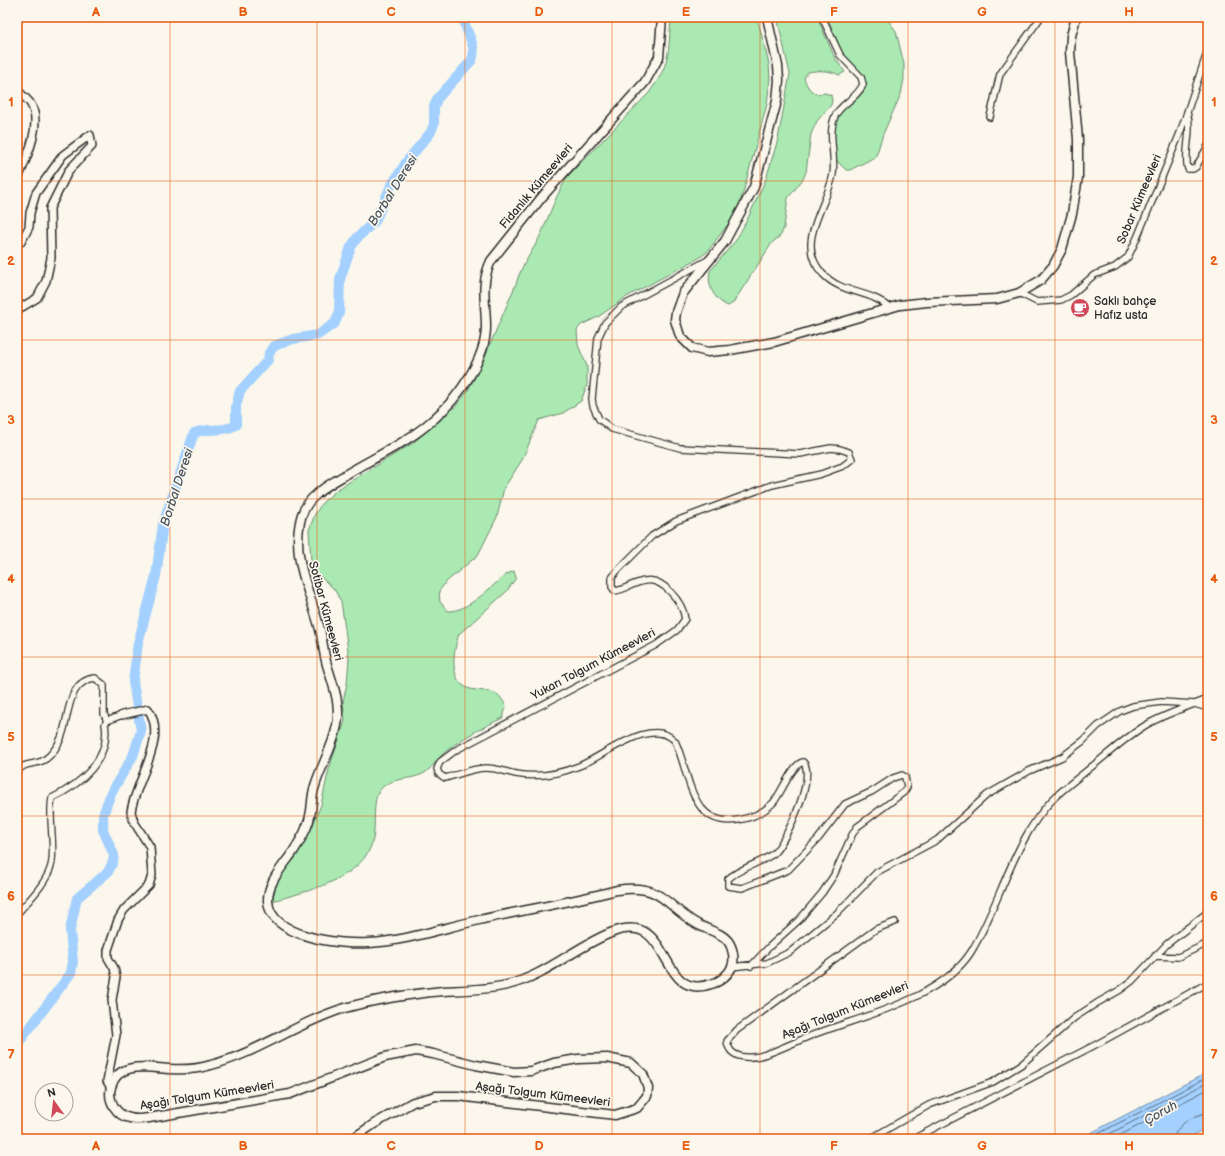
<svg xmlns="http://www.w3.org/2000/svg" width="1225" height="1156" font-family="'Balsamiq Sans',sans-serif">
<style>
.green{fill:#aaeab2;stroke:#6a8a6e}
.water{fill:#a3d0fe;stroke:#738eaa}
.lines{fill:none;stroke-linecap:round;stroke-linejoin:round}
.shore{stroke:#5b6d7f;stroke-width:1}
.river{stroke:#a3d0fe;stroke-width:10}
.minor-casing{stroke:#2b2b2b;stroke-width:8}
.tertiary-casing{stroke:#2b2b2b;stroke-width:10}
.primary-casing{stroke:#2b2b2b;stroke-width:11}
.minor{stroke:#fbf7ec;stroke-width:5.5}
.tertiary{stroke:#fbf7ec;stroke-width:7}
.primary{stroke:#fbf7ec;stroke-width:8}
.grid{fill:none;stroke:#e8590c;stroke-width:1;stroke-opacity:0.55}
.labels{text-anchor:middle;stroke-width:3.5;stroke-linejoin:round;paint-order:stroke}
.street-label{font-size:12px;fill:#2b2b2b;stroke:#fbf7ec}
.poi-label{font-size:12px;fill:#2b2b2b;stroke:#fbf7ec;text-anchor:start}
.water-label{font-size:13px;font-style:italic;fill:#495460;stroke:#fbf7ec}
.neatline{fill:none;stroke:#e8590c;stroke-width:1.5}
.grid-label{font-size:13px;text-anchor:middle;font-weight:bold;fill:#e8590c}
</style>
<rect width="100%" height="100%" fill="#fbf7ec"/>
<filter id="ink" filterUnits="userSpaceOnUse"><feTurbulence type="fractalNoise" baseFrequency=".025" numOctaves="2"/><feDisplacementMap in="SourceGraphic" scale="8" xChannelSelector="R" yChannelSelector="G"/><feConvolveMatrix kernelMatrix="1 2 1 2 8 2 1 2 1" color-interpolation-filters="sRGB"/></filter>
<g filter="url(#ink)">
<path class="green" d="M671 17H757L769 64 770 79 767 104 743 193 735 215 707 252 699 258 628 296 598 317 581 325 577 330 578 345 587 366V385L581 401 563 413 539 420 522 460 504 488 497 517 478 555 446 582 439 591 440 602 448 611C468 612 491 586 507 574L514 571 516 578 506 592 459 634C453 651 448 682 470 689 478 691 487 690 495 693 500 695 504 702 506 707L503 718C483 727 462 738 445 752 438 758 433 767 426 772 411 782 391 775 379 791 372 801 376 826 373 839 365 879 305 892 272 901L277 882 311 829 321 805 329 769 345 721 343 701 347 684 349 658 341 601 334 589 315 572 311 561 309 530 315 514 323 502 338 489 413 443 456 406 467 392 479 370 516 284C521 265 534 250 542 232 551 211 556 195 568 176L648 94C671 64 668 53 671 17Z
M777 17H817L835 58 845 72 839 75C830 70 818 70 808 72L804 77C806 85 809 90 816 94L825 93 831 95 832 101 831 105 817 121 811 134 806 172 803 179 788 198 784 227 781 235 772 243 733 303 728 306C714 300 707 286 710 271L736 240 747 220 766 179 778 139 790 74Z
M827 17H888V20L896 31 904 64V79L901 94 883 134 877 153 875 157 850 170H846L836 160C835 144 831 124 842 111 849 101 865 96 867 84L842 52Z"/>
<path class="water" d="M1208 1072V1127L1186 1139H1079Z"/>
<g class="lines">
<path class="shore" d="M1088 1139 1208 1077
M1100 1139 1208 1082
M1113 1139 1208 1089
M1174 1139C1175 1125 1195 1114 1208 1113"/>
<path class="river" d="M17 1045 71 973 73 962 70 930 77 898 108 872 113 862 114 855 103 830V815L111 793 133 756 141 731 133 682 138 643 156 576 163 524 194 433C208 427 222 433 236 425V406L240 391 268 360 269 353 274 346 293 339 318 335 335 323 339 313 340 279 351 247 357 238 375 221 390 188 407 161 431 132 434 124V107L437 99 472 60C478 46 465 32 463 17"/>
<g class="minor-casing">
<path id="minor" d="M822 17 840 55 861 77 863 84C858 98 841 103 835 116 827 135 836 155 833 174 828 206 793 243 823 274 841 294 871 290 890 308
M1187 112C1193 132 1183 154 1188 169H1193L1196 167 1208 146
M990 117 1000 74 1041 17
M708 260 621 307 605 323 598 338 592 399 593 406 599 419 612 429 680 448 800 454 831 448 840 449 849 452 852 459 843 466 821 474 772 485 676 521 652 536 616 572 612 578V587L615 591C625 590 634 582 645 581 663 577 683 603 685 619L677 630 656 645 456 750 440 762 437 769 439 774 445 778C458 775 472 768 486 768 497 768 506 772 516 774 537 778 559 774 579 766 603 757 652 715 675 741 690 772 689 828 738 820 751 818 763 813 773 803 781 794 792 764 803 762 817 775 786 841 774 853 760 864 741 867 728 879V886L742 888 788 870 818 839 845 804 873 791 893 778 902 775 905 777 907 787 904 792 857 827 852 835 834 875 822 893 799 920 769 947 751 966
M1019 293 1037 302 1061 300 1071 295 1094 275 1115 267 1128 257 1137 238 1180 133 1208 50
M17 773C23 761 34 766 44 760 51 756 58 746 61 738 70 717 66 681 95 678L104 685V714L107 721
M17 914C29 900 46 884 51 866 56 849 48 819 52 798 81 784 111 759 105 724L107 721 122 715
M895 922 876 929 737 1030 727 1041C730 1063 757 1058 772 1052 790 1045 808 1036 826 1030 872 1014 943 996 971 952 1001 903 1012 842 1053 799 1064 788 1078 778 1090 768 1108 754 1126 737 1146 725 1165 714 1187 707 1208 699
M1155 956 1178 957 1208 943
M731 967 767 963 790 952 837 913 877 872 937 840 987 795 1029 771 1062 757 1083 741 1098 726 1120 711 1133 706 1161 702 1195 704 1208 708
M870 1139 929 1105 993 1082 1022 1064 1074 1018 1097 1003 1120 990 1132 981 1167 944 1208 912
M913 1139 1097 1044 1208 983"/>
</g>
<g class="tertiary-casing">
<path id="tertiary" d="M17 90C21 94 27 99 30 103 44 123 25 162 17 181
M17 243 21 242 29 227 30 213 36 193 63 155 90 135 92 146 69 170 50 208 51 258 46 281 37 298 17 310
M111 1088 107 1081 116 1035 112 1000 116 977 114 968 108 958V950L118 920 124 910 149 885 152 875 150 847 134 822 131 812C135 781 169 738 148 709L122 715"/>
</g>
<g class="primary-casing">
<path id="primary" d="M767 17 778 66 779 80 777 101 754 187 725 241 683 293 676 312 675 320 680 336 692 348 708 352 730 350 774 342 900 305 927 302 997 299 1019 293 1041 280 1053 266 1062 249 1072 214 1078 177V139L1070 52 1071 36 1076 17
M352 1139 374 1124 413 1102 436 1096H458L615 1115 637 1108 647 1096 648 1088 643 1074 631 1063 607 1058 578 1059 554 1063 531 1071 514 1072 476 1065 433 1054 416 1051 385 1057 290 1094 149 1118C143 1119 136 1120 130 1118 117 1116 107 1101 111 1087 118 1060 150 1068 170 1069 184 1070 198 1069 211 1065 258 1053 298 1022 345 1008 377 999 410 994 443 991 464 990 486 990 507 985 546 976 576 946 613 932 674 909 657 1003 711 984 720 982 728 975 732 967 735 959 733 948 728 941 721 932 707 930 697 924 664 905 663 883 617 890 571 902 525 910 479 920 443 928 406 941 369 943 342 945 270 938 268 901 267 883 283 866 293 852 301 839 309 827 311 811 312 804 312 796 314 789 320 767 333 748 337 725 341 705 333 684 327 665 323 652 323 639 319 626 310 593 292 558 300 522 302 511 308 501 317 494 325 486 335 481 345 475 375 457 409 442 435 418 458 398 486 359 486 327 486 302 480 284 491 261L542 197 645 82 659 57 662 17"/>
</g>
<use href="#minor" class="minor"/>
<use href="#tertiary" class="tertiary"/>
<use href="#primary" class="primary"/>
</g>
</g>
<path class="grid" d="M170 17V1139M317 17V1139M465 17V1139M612 17V1139M760 17V1139M908 17V1139M1055 17V1139M17 181H1208M17 340H1208M17 499H1208M17 657H1208M17 816H1208M17 975H1208"/>
<defs>
<g id="cafe-disc" transform="scale(1)"><circle r="9.5" fill="#d1495b" stroke="#fbf7ec"/><path d="M-5.5-4.5H6V0H3Q3 3.5 0 3.5H-2.5Q-5.5 3.5-5.5 0ZM3-3.2v2h1.7v-2ZM-6 4.5H4V6H-6Z" fill="#fff"/></g>
</defs>
<g fill-rule="evenodd">
<use href="#cafe-disc" x="1080" y="308"/>
</g>
<g class="labels">
<g class="street-label">
<text transform="translate(536 186) rotate(-50)" y="4">Fidanlık Kümeevleri</text>
<text transform="translate(1139 199) rotate(-67)" y="4">Sobar Kümeevleri</text>
<text transform="translate(326 611) rotate(75)" y="4">Sotibar Kümeevleri</text>
<text transform="translate(593 664) rotate(-28)" y="4">Yukarı Tolgum Kümeevleri</text>
<text transform="translate(845 1010) rotate(-22)" y="4">Aşağı Tolgum Kümeevleri</text>
<text transform="translate(543 1094) rotate(7)" y="4">Aşağı Tolgum Kümeevleri</text>
<text transform="translate(207 1095) rotate(-9)" y="4">Aşağı Tolgum Kümeevleri</text>
</g>
<g class="poi-label">
<text x="1094" y="305">Saklı bahçe<tspan x="1094" dy="14">Hafız usta</tspan></text>
</g>
<g class="water-label">
<text transform="translate(392 190) rotate(-58)" y="5">Borbal Deresi</text>
<text transform="translate(176 487) rotate(-72)" y="5">Borbal Deresi</text>
<text transform="translate(1160 1112) rotate(-30)" y="5">Çoruh</text>
</g>
</g>
<rect width="1225" height="1156" fill="none" stroke="#fbf7ec" stroke-width="44"/>
<g transform="translate(54 1102) rotate(345)"><circle r="19" fill="#fbf7ec" stroke="#a8a59f"/>
<path d="M0-3L7 15L0 10L-7 15Z" fill="#d1495b"/>
<text y="-6" font-size="11" font-weight="bold" text-anchor="middle" fill="#2b2b2b">N</text>
</g>
<rect x="22" y="22" width="1181" height="1112" class="neatline"/>
<g class="grid-label">
<text x="96" y="16">A</text>
<text x="243" y="16">B</text>
<text x="391" y="16">C</text>
<text x="539" y="16">D</text>
<text x="686" y="16">E</text>
<text x="834" y="16">F</text>
<text x="982" y="16">G</text>
<text x="1129" y="16">H</text>
<text x="11" y="106">1</text>
<text x="1214" y="106">1</text>
<text x="11" y="265">2</text>
<text x="1214" y="265">2</text>
<text x="11" y="424">3</text>
<text x="1214" y="424">3</text>
<text x="11" y="583">4</text>
<text x="1214" y="583">4</text>
<text x="11" y="741">5</text>
<text x="1214" y="741">5</text>
<text x="11" y="900">6</text>
<text x="1214" y="900">6</text>
<text x="11" y="1059">7</text>
<text x="1214" y="1059">7</text>
<text x="96" y="1150">A</text>
<text x="243" y="1150">B</text>
<text x="391" y="1150">C</text>
<text x="539" y="1150">D</text>
<text x="686" y="1150">E</text>
<text x="834" y="1150">F</text>
<text x="982" y="1150">G</text>
<text x="1129" y="1150">H</text>
</g>
</svg>
